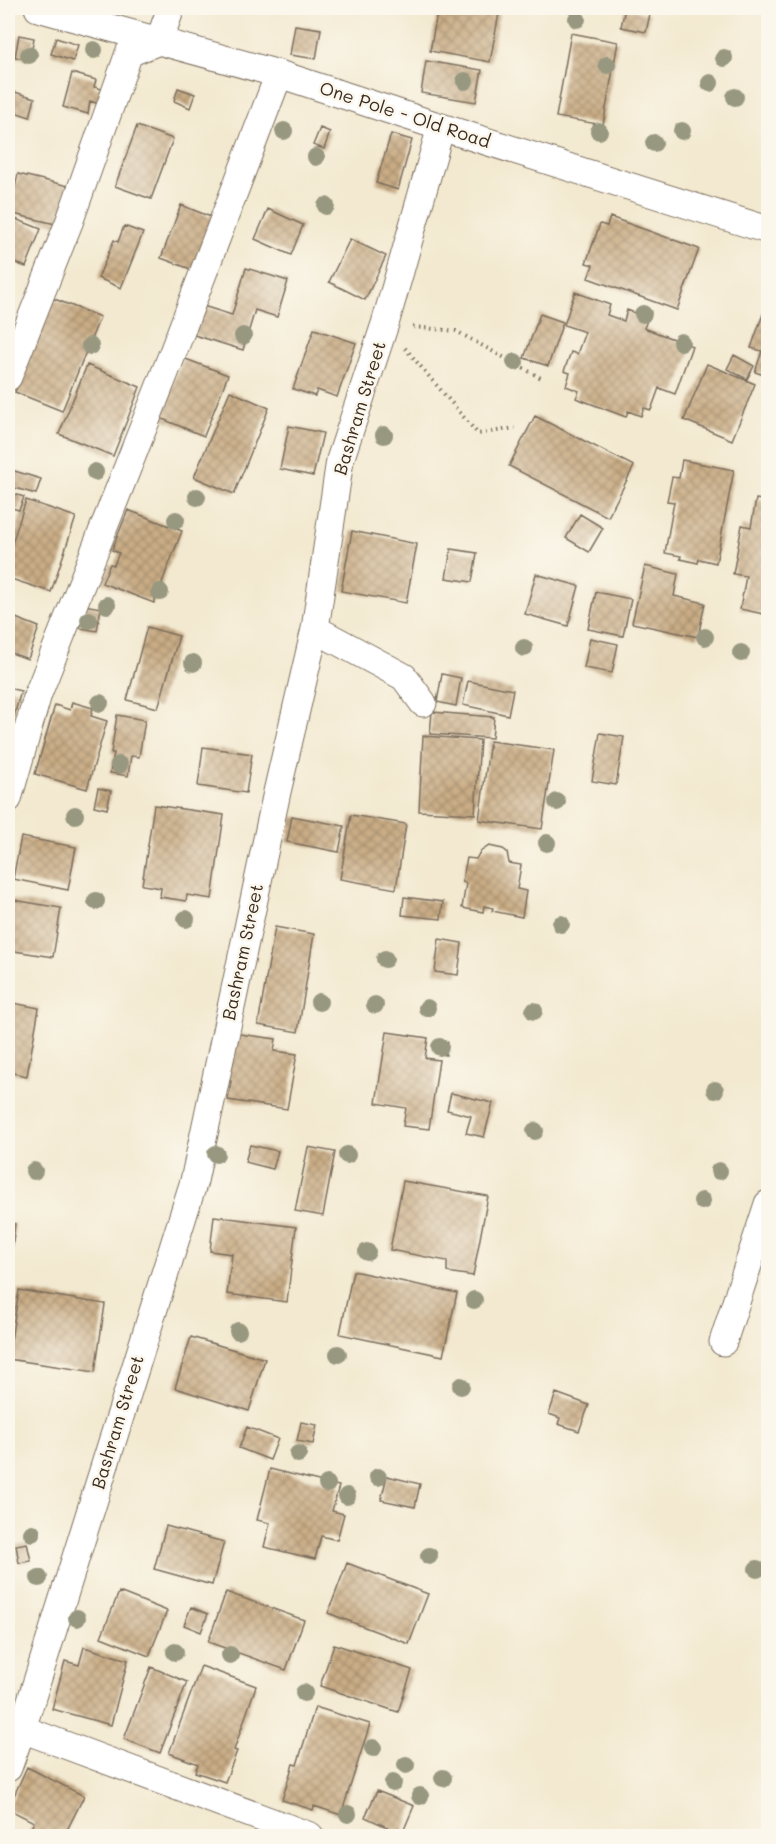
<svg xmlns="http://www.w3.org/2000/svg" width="776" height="1844" font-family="Mali,sans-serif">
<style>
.building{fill:url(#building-cross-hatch)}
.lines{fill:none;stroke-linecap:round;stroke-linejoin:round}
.minor-casing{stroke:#7b6d5c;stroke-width:29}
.path{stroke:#7b6d5c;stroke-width:4;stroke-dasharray:1.5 4.5;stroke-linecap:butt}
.minor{stroke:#fff;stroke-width:27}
.tree{fill:#989880}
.labels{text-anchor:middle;stroke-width:5;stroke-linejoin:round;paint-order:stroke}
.street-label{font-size:18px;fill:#3b2a1e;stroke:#fbf7ec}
</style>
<defs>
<pattern id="building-cross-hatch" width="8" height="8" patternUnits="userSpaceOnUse" patternTransform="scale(1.5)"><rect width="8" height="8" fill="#caad86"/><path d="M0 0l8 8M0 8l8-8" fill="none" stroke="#a58d6d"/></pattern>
</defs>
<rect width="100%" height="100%" fill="#fbf7ec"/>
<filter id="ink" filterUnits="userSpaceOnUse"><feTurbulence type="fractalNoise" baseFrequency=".0167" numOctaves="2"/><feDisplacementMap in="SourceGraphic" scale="12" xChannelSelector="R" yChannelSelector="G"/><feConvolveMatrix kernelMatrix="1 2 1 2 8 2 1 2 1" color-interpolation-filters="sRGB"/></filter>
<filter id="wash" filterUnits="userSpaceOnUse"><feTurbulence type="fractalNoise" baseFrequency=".008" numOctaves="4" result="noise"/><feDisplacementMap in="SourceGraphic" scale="24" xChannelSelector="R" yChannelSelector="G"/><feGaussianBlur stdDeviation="1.35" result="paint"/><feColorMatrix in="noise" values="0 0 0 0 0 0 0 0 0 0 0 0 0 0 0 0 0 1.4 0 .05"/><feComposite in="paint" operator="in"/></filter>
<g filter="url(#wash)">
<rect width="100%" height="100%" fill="#f3e9d0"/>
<g id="blocks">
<path class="building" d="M438 8H500L490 62 430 51Z
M625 8 650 14 646 32 621 27Z
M295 25 321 29 316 59 290 55Z
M571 33 618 42 603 125 556 117Z
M19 35 34 38 30 60 15 57Z
M56 38 78 45 73 61 51 54Z
M426 61 482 70 476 102 421 93Z
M72 73 96 80 94 87 102 89 99 104 90 101 88 114 63 107Z
M178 88 195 94 190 108 174 101Z
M8 90 35 98 30 117 8 110Z
M137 126 173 139 151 199 115 186Z
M320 128 330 132 324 149 313 145Z
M391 134 412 140 398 190 376 183Z
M18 174 73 187 64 226 9 213Z
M181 205 216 219 196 271 161 258Z
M268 209 303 225 291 255 255 239Z
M8 216 41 229 26 267 8 260Z
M610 217 699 249 677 310 588 278 593 265 586 263 600 224 607 226Z
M124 226 143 233 121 288 98 278 114 240 118 242Z
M350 239 386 256 365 300 329 282Z
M246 268 288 281 277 317 255 310 243 350 194 335 203 306 232 315Z
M575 292 610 305 607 315 624 321 627 310 648 318 644 328 692 346 675 394 659 388 651 410 644 408 641 416 628 411 626 417 576 398 579 391 566 386 570 373 564 371 571 352 577 354 585 332 564 325Z
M52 298 100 317 62 411 15 392Z
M768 300V363L764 375 755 372 762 351 751 348Z
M540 314 563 322 548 366 524 358Z
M314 329 356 343 337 397 317 390 315 396 293 389Z
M734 355 754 366 747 379 727 369Z
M183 358 228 375 204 436 160 418Z
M707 364 755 384 732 440 684 420Z
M87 365 140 387 113 456 59 434Z
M230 391 269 408 234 494 194 477Z
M535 416 634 466 608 517 509 466Z
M289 426 323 433 313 476 280 469Z
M682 460 734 470 716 563 699 559 698 563 680 559 681 556 665 553 674 502 667 501 672 477 679 478Z
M8 469 41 479 36 494 8 486Z
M8 492 24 497 19 510 8 507Z
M756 499 768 501V615L740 609 746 576 733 574 742 525 751 527Z
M26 500 76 517 51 592 8 578V556Z
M128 510 182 531 154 603 102 583 110 564 114 565 119 553 112 550Z
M580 514 603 528 589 552 566 538Z
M352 531 417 544 406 603 341 591Z
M451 549 477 553 472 582 446 578Z
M645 566 678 574 674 596 705 603 698 637 632 623Z
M536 574 579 586 568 626 525 614Z
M596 592 631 599 623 636 588 629Z
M84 605 101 608 97 631 80 628Z
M8 615 39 627 28 659 8 652Z
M147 627 179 636 158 708 127 700Z
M590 638 618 644 612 673 584 668Z
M442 674 461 678 456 706 437 702Z
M468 681 513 690 508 715 463 705Z
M8 688 21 691 8 737Z
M72 702 93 708 91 716 107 721 87 789 35 774 55 705 70 710Z
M432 712 494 717 492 738 430 734Z
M117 715 145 720 139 757 131 756 128 776 110 773 114 753H111Z
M600 733 624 737 616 785 592 781Z
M423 736 480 740 475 814 419 811Z
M490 741 554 750 542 829 479 820Z
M203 747 252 754 246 793 198 786Z
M98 788 111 791 107 809 94 806Z
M154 805 224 815 212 899 187 895 186 901 160 897 161 888 142 885Z
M351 815 406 824 396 889 340 879Z
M292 816 344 826 339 852 287 842Z
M21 837 76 847 68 890 13 879Z
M489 846 503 849 507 852 509 863 521 865 517 889 526 891 522 917 492 911 493 908 484 906 483 912 462 908 466 883 462 882 467 858 476 859 480 852Z
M404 897 443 902 441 919 402 915Z
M8 899 61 908 53 957 8 950Z
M275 927 314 934 298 1032 258 1025Z
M439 939 462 943 458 975 435 972Z
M8 1002 39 1008 27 1076 8 1072Z
M387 1032 428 1038 425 1058 439 1060 429 1129 403 1126 406 1108 376 1103Z
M232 1033 276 1039 274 1051 297 1054 287 1109 228 1100 231 1081 225 1080Z
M436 1040 448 1042 446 1055 434 1052Z
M451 1093 493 1103 484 1137 466 1133 471 1116 447 1110Z
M250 1145 278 1151 273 1169 245 1162Z
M308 1147 335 1152 323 1216 295 1211Z
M403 1181 488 1196 473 1276 447 1272V1261L390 1250Z
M214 1216 296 1227 287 1302 227 1294 232 1254 210 1251Z
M8 1223 15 1224 12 1250 8 1249Z
M353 1271 457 1293 443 1356 340 1334Z
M19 1290 105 1304 95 1372 8 1359Z
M191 1337 265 1359 249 1411 175 1388Z
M556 1393 589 1405 579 1431 558 1424 560 1418 549 1414Z
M301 1422 317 1425 313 1444 297 1441Z
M247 1427 278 1439 270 1460 239 1448Z
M270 1469 339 1486 332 1511 344 1514 337 1540 321 1536 315 1559 264 1547 270 1523 257 1520Z
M387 1476 420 1484 415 1507 381 1500Z
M166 1526 224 1542 212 1585 154 1569Z
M27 1543 31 1561 19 1563 16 1545Z
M347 1563 428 1594 409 1644 328 1613Z
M119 1592 167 1611 149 1656 101 1637Z
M226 1592 304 1620 286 1670 208 1642Z
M191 1607 208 1614 201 1632 184 1625Z
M8 1624 15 1627 8 1647Z
M334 1644 412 1670 398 1712 320 1686Z
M84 1647 128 1660 111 1725 52 1709 65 1661 79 1665Z
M201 1666 256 1686 234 1750 237 1751 225 1782 195 1772 198 1764 169 1753Z
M151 1667 187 1682 160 1753 124 1739Z
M315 1707 370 1724 341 1815 314 1806 313 1810 282 1800 293 1764 297 1765Z
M27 1767 84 1796 64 1836H27L34 1822 8 1809Z
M377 1791 414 1806 402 1834 365 1817Z"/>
</g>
</g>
<g filter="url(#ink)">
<use href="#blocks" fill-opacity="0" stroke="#7b6d5c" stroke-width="1.5"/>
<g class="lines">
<g class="minor-casing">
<path id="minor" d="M38 8 279 74 441 127 768 230
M8 377 70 220 129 53 159 41 171 8
M315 629 404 677 423 703
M8 799 38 694 172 355 279 74
M723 1342 768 1204
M22 1729 310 1836
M8 1768 22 1729 194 1181 277 792 315 629 340 460 385 324 441 127"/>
</g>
<path class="path" d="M413 327 456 331 541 378
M405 348 478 434 515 428"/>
<use href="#minor" class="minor"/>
</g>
<g class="tree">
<circle cx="577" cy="19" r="9"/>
<circle cx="94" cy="50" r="9"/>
<circle cx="29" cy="55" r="9"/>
<circle cx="724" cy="58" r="9"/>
<circle cx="607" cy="65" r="9"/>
<circle cx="465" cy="81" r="9"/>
<circle cx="710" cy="83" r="9"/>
<circle cx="735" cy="97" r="9"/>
<circle cx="284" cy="131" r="9"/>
<circle cx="599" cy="131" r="9"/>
<circle cx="682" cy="131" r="9"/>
<circle cx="654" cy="143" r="9"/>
<circle cx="316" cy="157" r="9"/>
<circle cx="326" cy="206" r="9"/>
<circle cx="643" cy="314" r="9"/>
<circle cx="243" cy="336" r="9"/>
<circle cx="681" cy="342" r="9"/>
<circle cx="90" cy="346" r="9"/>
<circle cx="515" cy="362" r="9"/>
<circle cx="384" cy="435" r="9"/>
<circle cx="95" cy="472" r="9"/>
<circle cx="197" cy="497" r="9"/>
<circle cx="176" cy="520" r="9"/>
<circle cx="160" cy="592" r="9"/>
<circle cx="107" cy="605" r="9"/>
<circle cx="89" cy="620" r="9"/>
<circle cx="705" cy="637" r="9"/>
<circle cx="524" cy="648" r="9"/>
<circle cx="741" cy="653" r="9"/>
<circle cx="193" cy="663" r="9"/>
<circle cx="100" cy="703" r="9"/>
<circle cx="119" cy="765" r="9"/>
<circle cx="557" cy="802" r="9"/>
<circle cx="75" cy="815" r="9"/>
<circle cx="547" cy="843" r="9"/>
<circle cx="96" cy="901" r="9"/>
<circle cx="186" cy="919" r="9"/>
<circle cx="561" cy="924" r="9"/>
<circle cx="385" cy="959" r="9"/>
<circle cx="319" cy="1002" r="9"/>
<circle cx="375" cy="1005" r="9"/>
<circle cx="427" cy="1008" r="9"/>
<circle cx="534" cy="1011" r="9"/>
<circle cx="440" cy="1047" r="9"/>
<circle cx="715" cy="1090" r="9"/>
<circle cx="535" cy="1131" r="9"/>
<circle cx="216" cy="1154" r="9"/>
<circle cx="347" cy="1155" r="9"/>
<circle cx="34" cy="1171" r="9"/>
<circle cx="719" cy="1171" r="9"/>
<circle cx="702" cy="1201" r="9"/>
<circle cx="367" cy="1252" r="9"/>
<circle cx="474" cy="1300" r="9"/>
<circle cx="238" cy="1331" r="9"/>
<circle cx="338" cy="1354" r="9"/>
<circle cx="461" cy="1386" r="9"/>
<circle cx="298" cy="1454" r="9"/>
<circle cx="378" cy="1477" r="9"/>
<circle cx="327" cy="1484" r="9"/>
<circle cx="347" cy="1496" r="9"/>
<circle cx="32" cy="1533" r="9"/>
<circle cx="429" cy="1556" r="9"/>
<circle cx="757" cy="1569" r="9"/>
<circle cx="39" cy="1578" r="9"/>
<circle cx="77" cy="1618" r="9"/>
<circle cx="175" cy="1652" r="9"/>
<circle cx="230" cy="1655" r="9"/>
<circle cx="304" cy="1693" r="9"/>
<circle cx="373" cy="1748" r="9"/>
<circle cx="406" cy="1765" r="9"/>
<circle cx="443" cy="1778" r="9"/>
<circle cx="393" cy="1783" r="9"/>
<circle cx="420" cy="1796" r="9"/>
<circle cx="348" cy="1814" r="9"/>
</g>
</g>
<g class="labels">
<g class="street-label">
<text transform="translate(405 115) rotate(18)" y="6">One Pole - Old Road</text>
<text transform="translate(360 408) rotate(-73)" y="6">Bashram Street</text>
<text transform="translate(243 952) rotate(-78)" y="6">Bashram Street</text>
<text transform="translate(118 1422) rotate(-73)" y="6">Bashram Street</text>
</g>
</g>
<rect width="776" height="1844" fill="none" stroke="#fbf7ec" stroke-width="30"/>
</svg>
